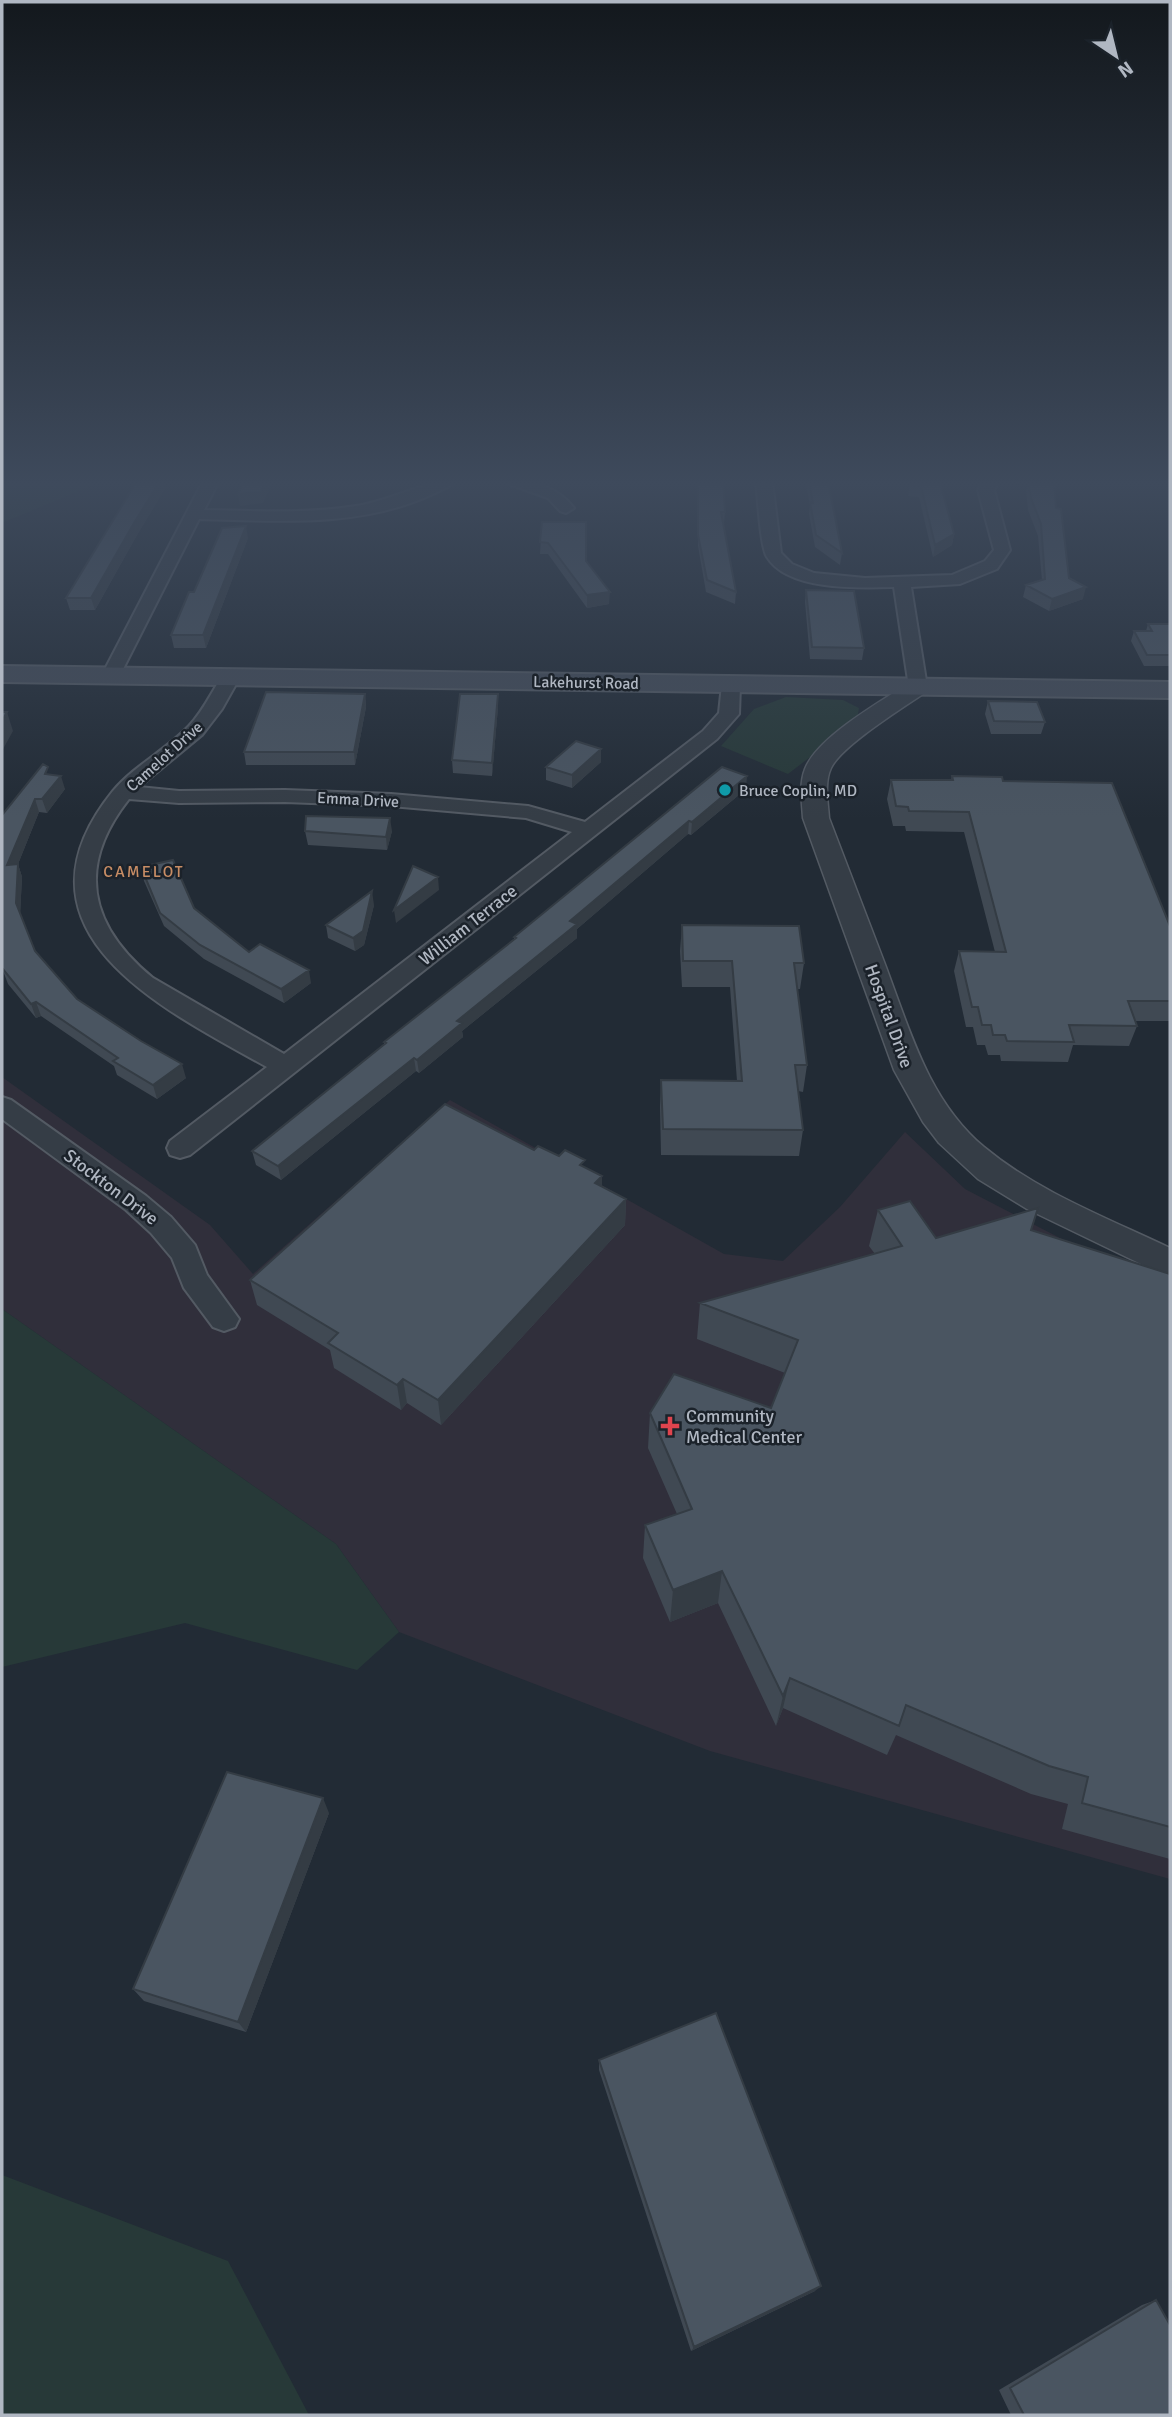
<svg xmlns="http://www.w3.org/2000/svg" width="1172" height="2417" font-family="Signika,sans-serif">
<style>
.medical{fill:#302f3b}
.green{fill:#273938}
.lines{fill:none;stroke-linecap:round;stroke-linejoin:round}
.minor-casing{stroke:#535a63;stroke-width:4}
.tertiary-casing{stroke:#535a63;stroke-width:3}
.secondary-casing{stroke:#535a63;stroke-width:4}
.minor{fill:#353d46;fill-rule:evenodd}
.tertiary{fill:#353d46;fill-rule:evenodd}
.secondary{fill:#444c58;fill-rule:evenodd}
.wall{fill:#404953}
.shaded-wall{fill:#343c44}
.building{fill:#4a5561;stroke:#343c44;stroke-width:2}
.culture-dot{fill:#0f9aa8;stroke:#1b222a;stroke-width:2.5}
.health-dot{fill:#e0444e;stroke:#1b222a;stroke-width:2.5}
.labels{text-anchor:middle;stroke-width:5;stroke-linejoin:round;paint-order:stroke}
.far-street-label{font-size:16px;fill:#b0b7c2;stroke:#1b222a}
.far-poi-label{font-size:16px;fill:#b0b7c2;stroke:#1b222a;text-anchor:start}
.far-neighbourhood-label{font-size:16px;letter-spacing:2px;fill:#c88d65;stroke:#1b222a}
.street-label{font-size:18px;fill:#b0b7c2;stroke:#1b222a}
.poi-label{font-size:18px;fill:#b0b7c2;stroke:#1b222a;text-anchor:start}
</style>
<rect width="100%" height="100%" fill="#222b35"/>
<path class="medical" d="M2 1077 210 1225 253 1274 450 1100 724 1254 783 1261 840 1207 905 1132 965 1189 1170 1295V1879L710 1751 399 1632 336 1544 2 1309Z"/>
<path class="green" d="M2 481H103L2 523Z
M786 697 843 700 859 708 857 721 788 774 721 746 754 709Z
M2 1309 336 1544 399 1632 357 1670 185 1623 2 1667Z
M2 2175 228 2261 309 2415H2Z"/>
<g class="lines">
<g class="minor-casing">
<path id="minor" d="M203 481H219L204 510C255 511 306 514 356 506 390 501 423 481 456 481 450 487 441 490 433 494 361 528 276 521 199 519L120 675 118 679H104L102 675Z
M506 481C533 481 557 486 574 508L566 513 560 511 548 498 509 484Z
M756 481H772L781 553 792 564 814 573 865 578 952 575 985 561 994 550 978 490 983 481H999L994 490 1010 550 997 569 960 584 911 587 927 687 925 691H911L909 687 894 587C858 588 788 591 767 557 760 546 758 496 756 481Z
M231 671 240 677 222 709 202 735 139 787 179 791 285 790 391 794 528 806 585 822 703 731 719 713 722 685 724 681 731 679 740 685 739 714 717 739 190 1155 180 1158 170 1155 167 1148 170 1141 267 1067C163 1009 0 931 113 791 135 765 166 750 189 726 204 710 212 691 224 673ZM129 799 179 803 285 802 391 806 526 818 572 832 284 1054 153 978C89 926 76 866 129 799Z
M2 1097 11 1100 146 1196 171 1217 195 1245 207 1275 239 1319 235 1327 224 1331 213 1327 184 1288 172 1258 151 1233 126 1210 2 1119Z"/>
</g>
<g class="tertiary-casing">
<path id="tertiary" d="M918 680 926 682 930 687 926 692C904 707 841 746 831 768 824 783 828 802 829 818 848 868 867 917 886 967 910 1031 929 1101 984 1147 1038 1192 1107 1218 1170 1248V1278L1027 1209 978 1179 939 1143 923 1122 894 1070 803 818C802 802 799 784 805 769 818 736 881 702 910 682Z"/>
</g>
<g class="secondary-casing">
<path id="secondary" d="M2 666 1170 682V698L2 682Z"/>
</g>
<use href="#minor" class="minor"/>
<use href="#tertiary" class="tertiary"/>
<use href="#secondary" class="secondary"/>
</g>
<path class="wall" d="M698 481H723L725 512 724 524H723L736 592 735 604 706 592 698 546Z
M805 481H828L842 553 840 565 815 547 809 514 810 505Z
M913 481 942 491 954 534 952 545 933 557 919 497 908 496 910 485Z
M1028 481H1058L1054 486 1056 508 1069 578 1083 599 1049 611 1023 597 1026 585 1042 580 1038 536 1028 510 1026 490Z
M166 487 137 535 95 610H70L66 598Z
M542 522 586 561 609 604 587 608 548 554H540Z
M248 538 206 648H174L171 635 194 592Z
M806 590 864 648 862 660 810 659 805 602Z
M1148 624H1170V666H1144L1131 641 1134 631H1146Z
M365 694 366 707 355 765H246L244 752Z
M988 701 1045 722 1041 734H991L985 714Z
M498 707 492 776 453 773 452 760Z
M601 749V762L572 788 546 780V767Z
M722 767 746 789 691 835 688 834 577 929V938L462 1031 463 1037 419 1073 416 1071 281 1180 256 1165 252 1151 384 1045V1042L514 940V937Z
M50 774 65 789 47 813 39 812 18 864 22 877 20 915 35 951 77 999 186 1078 157 1099 117 1075 114 1066 41 1016 36 1018 8 984 2 968V815Z
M952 776 1003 781 1170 926V1021H1135L1137 1026 1129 1046 1073 1045 1068 1062 1001 1061 1000 1055H988L985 1045H977L973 1027H966L954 971 959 951 995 952 964 832 906 831 905 826H893L887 799 891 780H951Z
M305 831H392L387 850 308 845Z
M141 867 249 952 311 983 284 1003 204 959 164 926 144 881Z
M374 905 364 945 355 951 328 938 326 925Z
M682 925 804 963 800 989H797L807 1065 803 1092 798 1091 803 1130 799 1156 661 1155 660 1107 661 1080 737 1081 730 987H682L680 951Z
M534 1150 559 1156 585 1168 602 1186 626 1199 625 1225 441 1425 407 1403 401 1410 334 1368 330 1350 257 1305 250 1280Z
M878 1210 936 1238 1031 1230 1170 1274V1859L1062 1829 1068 1804 1031 1794 896 1735 887 1755 783 1708 776 1726 718 1603 670 1622 643 1558 645 1525 677 1514 648 1448 650 1413 771 1408 785 1373 697 1339 700 1303 875 1254 869 1246Z
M329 1813 246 2032 144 2001 133 1989Z
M599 2060 815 2291 691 2351 599 2070Z
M1156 2300 1170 2415H1011L999 2390 1142 2305Z"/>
<path class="shaded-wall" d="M160 481H165L166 487 137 535 95 610 91 598 134 523Z
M266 481H273L263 503 240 506 238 494Z
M246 526 248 538 206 648 203 635Z
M954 534 952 545 933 557 935 545Z
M1086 587 1083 599 1049 611 1052 599Z
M610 592 609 604 587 608V595Z
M365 694 366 707 355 765 354 752Z
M498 694V707L492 776V763Z
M7 712 13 731 2 751V721Z
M601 749V762L572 788V775Z
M61 776 65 789 47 813 42 799Z
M747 776 746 789 691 835 692 822Z
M35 799 39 812 18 864 22 877 20 916 16 903 7 865Z
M390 818 392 831 387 850 386 837Z
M689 821 688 834 577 929V938L462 1031 463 1037 419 1073 417 1060 457 1021 570 921Z
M438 877 439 890 396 923 394 910Z
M372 891 374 905 364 945 355 951 353 938Z
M309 970 311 983 284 1003 281 989Z
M36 1002 41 1016 36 1018 31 1004Z
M414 1058 416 1071 281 1180 278 1166Z
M182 1064 186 1078 157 1099 153 1085Z
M602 1176V1202L595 1183Z
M626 1199 625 1225 441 1425 438 1400Z
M403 1379 407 1403 401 1410 397 1385Z
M722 1571 718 1603 670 1622 673 1590Z
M790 1678 783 1708 776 1726 783 1696Z
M323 1798 329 1813 246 2032 238 2022Z
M821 2286 815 2291 691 2351 694 2347Z"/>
<path class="building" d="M137 481H160L134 523 91 598H66Z
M244 481H266L261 492 238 494Z
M698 481H723L725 512H721L736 592 707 580 698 535Z
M809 481H828L842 553 816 535 810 502 813 503Z
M913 481H944L942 490 954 534 935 545 921 486 910 485Z
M1028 481H1054L1056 508 1061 509 1069 578 1086 587 1052 599 1026 585 1045 579 1041 524 1031 498Z
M542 522H586V561L610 592 587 595 548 543 540 542Z
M246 526 203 635H171L189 592H194L222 528Z
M806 590 854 591 864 648 812 647Z
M1148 624H1170V655H1147L1134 631H1152Z
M266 692 365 694 354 752H244Z
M460 694H498L492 763 452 760Z
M988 701 1037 702 1045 722 994 721Z
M2 712H7L2 721Z
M576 741 601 749 572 775 546 767Z
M43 764 48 767 45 774 61 776 42 799H35L7 865 18 864 16 903 35 951 77 999 141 1041 182 1064 153 1085 113 1061 118 1058 36 1002 31 1004 2 968V815Z
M722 767 747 776 692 822 689 821 570 921 577 924 457 1021 462 1023 417 1060 414 1058 278 1166 252 1151 386 1043 384 1042 516 938 514 937Z
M952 776 1002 777 1003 781 1112 783 1170 926V1001H1128L1137 1026 1069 1025 1074 1042 1007 1041 1005 1035H993L991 1025H982L978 1007H972L959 951 1006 952 969 812 909 811 908 807 896 806 891 780H953Z
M306 816 390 818 386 837 305 831Z
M173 860 194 908 249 952 260 944 309 970 281 989 200 945 160 913 141 867Z
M413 866 438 877 394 910Z
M372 891 363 931 353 938 326 925Z
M682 925 799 926 804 963H794L807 1065H795L803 1130 663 1129 661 1080 742 1081 732 961H683Z
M445 1104 534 1150 538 1146 559 1156 565 1150 585 1160 580 1165 602 1176 595 1183 626 1199 438 1400 403 1379 397 1385 328 1343 338 1333 250 1280Z
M910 1201 936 1238 1038 1208 1031 1230 1170 1274V1827L1082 1803 1088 1777 1049 1766 906 1705 899 1726 790 1678 783 1696 722 1571 673 1590 645 1525 692 1509 650 1413 674 1374 771 1408 798 1340 700 1303 902 1246 878 1210Z
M227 1772 323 1798 238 2022 133 1989Z
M716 2013 821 2286 694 2347 599 2060Z
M1156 2300 1170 2325V2415H1024L1010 2388Z"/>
<linearGradient id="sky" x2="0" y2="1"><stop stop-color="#13181d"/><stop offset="0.59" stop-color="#3e4a5c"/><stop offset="1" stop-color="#3e4a5c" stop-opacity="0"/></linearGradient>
<rect width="1172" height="819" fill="url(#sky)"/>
<circle class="culture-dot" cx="725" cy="790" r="7"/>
<path class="health-dot" d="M666.5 1415.5h7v7h7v7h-7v7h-7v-7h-7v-7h7z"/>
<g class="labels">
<g class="far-street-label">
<text transform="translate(586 682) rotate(1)" y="6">Lakehurst Road</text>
<text transform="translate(164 756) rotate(-42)" y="6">Camelot Drive</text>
<text transform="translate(358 799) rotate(3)" y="6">Emma Drive</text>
</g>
<g class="far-poi-label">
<text x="739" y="796">Bruce Coplin, MD</text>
</g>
<g class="far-neighbourhood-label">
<text x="144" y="877">CAMELOT</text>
</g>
<g class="street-label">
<text transform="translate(468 925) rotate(-38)" y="6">William Terrace</text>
<text transform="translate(889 1016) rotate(70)" y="6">Hospital Drive</text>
<text transform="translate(111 1187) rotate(37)" y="6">Stockton Drive</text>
</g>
<g class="poi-label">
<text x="686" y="1422">Community<tspan x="686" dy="21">Medical Center</tspan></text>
</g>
</g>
<rect width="1172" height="2417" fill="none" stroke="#b0b7c2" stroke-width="7"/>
<g transform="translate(1116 56) rotate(145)" stroke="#1b222a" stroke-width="5" paint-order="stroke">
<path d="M0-5L12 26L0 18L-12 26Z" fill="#b0b7c2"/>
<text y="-10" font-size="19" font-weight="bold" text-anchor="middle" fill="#b0b7c2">N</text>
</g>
</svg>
